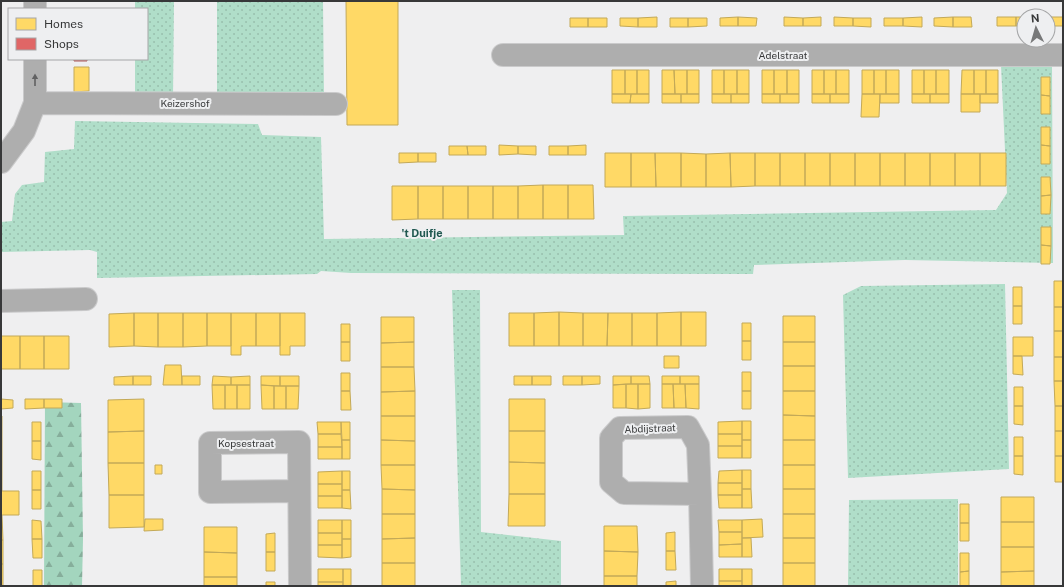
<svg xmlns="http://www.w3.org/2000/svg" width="1064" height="587" font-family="'Public Sans',sans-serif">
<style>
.grass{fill:url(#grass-dots)}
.forest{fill:url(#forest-firs)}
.homes{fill:#ffd966;stroke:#c3a958}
.shops{fill:#e06666;stroke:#ad5858}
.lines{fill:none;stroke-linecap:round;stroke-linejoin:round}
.street-casing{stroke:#cacacb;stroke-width:24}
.street{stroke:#aeaeae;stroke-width:22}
.oneway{fill:#616162}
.labels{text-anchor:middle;stroke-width:4;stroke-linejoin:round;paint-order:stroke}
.street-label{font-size:10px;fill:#373839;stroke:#eeeff1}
.neighbourhood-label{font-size:11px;font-weight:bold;fill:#205850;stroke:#eeeff1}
</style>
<defs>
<pattern id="grass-dots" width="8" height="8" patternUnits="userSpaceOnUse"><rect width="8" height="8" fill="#b0dec9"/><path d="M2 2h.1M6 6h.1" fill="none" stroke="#98bfad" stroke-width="1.8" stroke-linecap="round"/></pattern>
<pattern id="forest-firs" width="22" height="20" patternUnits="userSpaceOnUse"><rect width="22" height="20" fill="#a3d5be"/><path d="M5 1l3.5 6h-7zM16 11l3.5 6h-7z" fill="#86ae9b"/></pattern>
</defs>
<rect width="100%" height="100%" fill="#efeff0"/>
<path class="grass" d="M135 1H174L173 98H135V59H147V9H135Z
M217 1H323L324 98H217Z
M1001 65H1052L1053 263 905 260 754 265 753 274 351 273 321 271 317 274 97 278V252L90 250 1 252V222L12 221 15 194 22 185 44 182 45 152 74 149 75 121 258 124 262 135 321 137 324 239 624 235 623 216 996 210 1007 193Z
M1005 284 1009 469 848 478 843 295 861 286Z
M452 290H480L481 532 561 541V586H461Z
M958 499V586H848L849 500Z"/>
<path class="forest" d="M45 402 81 403 83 539 82 586H44Z"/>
<path class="homes" d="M346 1H398V125H347Z
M657 17V27H638V18Z
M738 17 757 18 756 26H738Z
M738 17V26H720V18Z
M784 17 803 18V26H784Z
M821 17V26H803V18Z
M834 17 853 18V26H834Z
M922 17V27L903 26V18Z
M953 17H971L972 27H953Z
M953 17V27L934 26V18Z
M997 17H1016V26H997Z
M1016 17H1024V26H1016Z
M1048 17H1063V26H1048Z
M570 18H588V27H570Z
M588 18H607V27H588Z
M620 18H638V27L620 26Z
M670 18H688V27H670Z
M688 18H707V26L688 27Z
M853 18H871V27L853 26Z
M884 18H903V26H884Z
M74 67H89V91L74 92Z
M612 70H625V94H612Z
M625 70H637V94H625Z
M637 70H649V94H637Z
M662 70H674L675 94H662Z
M674 70H687V94H675Z
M687 70H699V94H687Z
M712 70H724V94H712Z
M724 70H737V94H724Z
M737 70H749V94H737Z
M762 70H774V94H762Z
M774 70H787V94H774Z
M787 70H799V94H787Z
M812 70H824V94H812Z
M824 70H836V94H824Z
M836 70H849V94H836Z
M862 70H874V94H862Z
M874 70H886V94H874Z
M886 70H899V94H886Z
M912 70H924V94H912Z
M924 70H936V94H924Z
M936 70H949V94H936Z
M962 70H974V94H961Z
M974 70H986V94H974Z
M986 70H998V94H986Z
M1041 77H1050V96L1041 95Z
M612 94H631L630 103H612Z
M631 94H649V103H630Z
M662 94H681V103H662Z
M681 94H699V103H681Z
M712 94H731V103H712Z
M731 94H749V103H731Z
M762 94H780V103H762Z
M780 94H799V103H780Z
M812 94H830V103H812Z
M830 94H849V103H830Z
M862 94H880L879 117H861Z
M880 94H899V103H880Z
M912 94H930V103H912Z
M930 94H949V103H930Z
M961 94H980V112H961Z
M980 94H998V103H980Z
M1041 95 1050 96V114H1041Z
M1041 127H1050V146L1041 145Z
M499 145 518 146V154L499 155Z
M586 145V155H568V146Z
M1041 145 1050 146V164H1041Z
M449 146H467L468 155H449Z
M467 146H486V155H468Z
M518 146H536V155L518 154Z
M549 146H568V155H549Z
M399 153H418V162L399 163Z
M418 153H436V162H418Z
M605 153H631V187H605Z
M631 153H655L656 187H631Z
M655 153H681V187H656Z
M681 153 706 154V187H681Z
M730 153 731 187H706V154Z
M730 153H755V186L731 187Z
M755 153H780V186H755Z
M780 153H805V186H780Z
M805 153H830V186H805Z
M830 153H855V186H830Z
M855 153H880V186H855Z
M880 153H905V186H880Z
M905 153H930V186H905Z
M930 153H955V186H930Z
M955 153H980V186H955Z
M980 153H1006V186H980Z
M1041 177H1050L1051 195 1041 196Z
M543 185H568V219H543Z
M543 185V219H518V186Z
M568 185H593L594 219H568Z
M392 186H418V219L392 220Z
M418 186H443V219H418Z
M443 186H468V219H443Z
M468 186H493V219H468Z
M493 186H518V219H493Z
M1051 195 1050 214H1041V196Z
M1041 227H1051V246L1041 245Z
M1041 245 1051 246 1050 264H1041Z
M1054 281H1063V307H1054Z
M1013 287H1022V306H1013Z
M1013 306H1022V324H1013Z
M1054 307H1063V331H1054Z
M559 312V346H534V313Z
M559 312 583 313V346H559Z
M681 312H706V346H681Z
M681 312V346H657V313Z
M134 313V346L109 347V314Z
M134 313H158V347L134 346Z
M158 313H183V347H158Z
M183 313H207V346L183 347Z
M207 313H231V346H207Z
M231 313H256V346H241V355H231Z
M256 313H280V346H256Z
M280 313H305V346H290V355H280Z
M509 313H534V346H509Z
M583 313H608L607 346H583Z
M608 313H632V346H607Z
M632 313H657V346H632Z
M783 316H815V342H783Z
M381 317H414V342L381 343Z
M742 323H751V341H742Z
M341 324H350V342H341Z
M1054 331H1063V357H1054Z
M1 336H20V369H1Z
M20 336H44V369H20Z
M44 336H69V369H44Z
M1013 337H1033V356H1013Z
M742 341H751V360H742Z
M341 342H350V361H341Z
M414 342V367H381V343Z
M783 342H815V366H783Z
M664 356H679V368H664Z
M1013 356H1022L1023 375 1013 374Z
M1054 357H1063V381H1054Z
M165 365H181L182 385H163Z
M783 366H815V391H783Z
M381 367H414L415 391 381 392Z
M742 372H751V391H742Z
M341 373H350V391H341Z
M133 376V385H114V377Z
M133 376H151V385H133Z
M182 376H200V385H182Z
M213 376 231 377V385H212Z
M250 376V385H231V377Z
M261 376H280V386L261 385Z
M280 376H299V386H280Z
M514 376H532V385H514Z
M532 376H551V385H532Z
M563 376H582V385H563Z
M582 376H600V384L582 385Z
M613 376H631V384L613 385Z
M631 376H649L650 384H631Z
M662 376H680V384H662Z
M680 376H699V384H680Z
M1054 381H1063V406H1055Z
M626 384V408H613V385Z
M626 384H638V409L626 408Z
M638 384H650V408L638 409Z
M662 384H673L674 408H662Z
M673 384H685L686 408H674Z
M685 384H699V409L686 408Z
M212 385H225V409H213Z
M225 385H237V409H225Z
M237 385H250V409H237Z
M261 385 274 386V409H262Z
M274 386H286V409H274Z
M286 386H299L298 409H286Z
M1014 387H1023V406H1014Z
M341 391H350L351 410H341Z
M415 391V416H381V392Z
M742 391H751V409H742Z
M783 391H815V416L783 415Z
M1 399 13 400V408L1 409Z
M25 399H44V408L25 409Z
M44 399H62V408H44Z
M144 399V431L108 432V400Z
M509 399H545V431H509Z
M1014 406H1023V425L1014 424Z
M1055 406H1063V431H1055Z
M783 415 815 416V440H783Z
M1 416H2V442H1Z
M381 416H415V441L381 440Z
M742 421V434H718V422Z
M742 421H751V440H742Z
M32 422H41V441H32Z
M317 422H341V434H318Z
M341 422H350V440H342Z
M144 431V463H108V432Z
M509 431H545V463L509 462Z
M1055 431H1063V456H1055Z
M318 434H341L342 447H318Z
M718 434H742V446H718Z
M1014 437H1023V456H1014Z
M342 440H350V459H342Z
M381 440 415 441V465H381Z
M742 440H751V458H742Z
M783 440H815V465H783Z
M32 441H41V460L32 459Z
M1 442H2V466H1Z
M718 446H742V458H718Z
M318 447H342V459H318Z
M1014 456H1023V475L1014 474Z
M1055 456H1063V482H1055Z
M509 462 545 463V494H509Z
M108 463H144V495H109Z
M155 465H162V474H155Z
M381 465H415V490L382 489Z
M783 465H815V489H783Z
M1 466H2V491H1Z
M742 470V483H718L719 471Z
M742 470H751V489H742Z
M32 471H41V490H32Z
M342 471V484H318V472Z
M342 471H350V490H342Z
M718 483H742V495H718Z
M318 484H342V496H318Z
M382 489 415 490V514H382Z
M742 489H751L752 508H742Z
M783 489H815V514H783Z
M32 490H41V509H32Z
M342 490H350L351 509 342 508Z
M1 491H19V515H1Z
M509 494H545V526H508Z
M109 495H144V527L109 528Z
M718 495H742V508H719Z
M318 496H342V508H318Z
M1001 497H1034V522H1001Z
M960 504H969V523H960Z
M382 514H415V538L382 539Z
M783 514H815V538H783Z
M1 515H2L3 540H1Z
M145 519H163V530L144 531Z
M762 519 763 537 742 538V520Z
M32 520 41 521 42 539H32Z
M318 520H342V533H318Z
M342 520H351V539H342Z
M718 520H742V532H719Z
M1001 522H1034V547H1001Z
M960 523H969V541H960Z
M604 526H637L638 552 604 551Z
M204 527H237V553L204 552Z
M675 532V551H666V533Z
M719 532H742V544L719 545Z
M275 533V552H266V534Z
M318 533H342V545H318Z
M415 538V563H382V539Z
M742 538H751L752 557H742Z
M783 538H815V563H783Z
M32 539H42V558H33Z
M342 539H351V557L342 558Z
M1 540H3V564H1Z
M742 544V557H719V545Z
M318 545H342V558L318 557Z
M1001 547H1034V571L1001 572Z
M604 551 638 552 637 576H604Z
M666 551H675L676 570H666Z
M204 552 237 553V577H204Z
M266 552H275V571H266Z
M960 553H969V571L960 572Z
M382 563H415V586H382Z
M783 563H815V586H783Z
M1 564H3V586H1Z
M318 569H343V582H318Z
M343 569H351V586H343Z
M719 569H742V581H719Z
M742 569H752V586H742Z
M33 570H42V586H33Z
M969 571V586H960V572Z
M1034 571V586H1001V572Z
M604 576H637V586H604Z
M204 577H237V586H204Z
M676 581V586H666V582Z
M719 581H742V586H719Z
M266 582H275V586H266Z
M318 582H343V586H318Z"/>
<path class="shops" d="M74 59H87V61H74Z"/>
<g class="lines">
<g class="street-casing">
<path id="street" d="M35 1V9
M503 55H1063
M35 103 336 104
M1 162 24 131 35 103V59
M1 301 86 299
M688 427 698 445 700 494 624 493 611 482V438L620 428Z
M299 491 210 492V443L299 442 300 586
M700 494 702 586"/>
</g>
<use href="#street" class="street"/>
</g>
<defs><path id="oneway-solid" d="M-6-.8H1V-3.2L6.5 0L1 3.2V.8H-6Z"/></defs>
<use class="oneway" href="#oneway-solid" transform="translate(35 80) rotate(-90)"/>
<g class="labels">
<g class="street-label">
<text x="783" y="59">Adelstraat</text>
<text x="185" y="107">Keizershof</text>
<text transform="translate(650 428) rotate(-2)" y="4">Abdijstraat</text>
<text x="246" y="447">Kopsestraat</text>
</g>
<g class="neighbourhood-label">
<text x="422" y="237">'t Duifje</text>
</g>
</g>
<rect width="1064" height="587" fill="none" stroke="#373839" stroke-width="4"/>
<rect x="8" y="8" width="140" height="52" fill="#eeeff1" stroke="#a5a6a7"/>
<rect x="16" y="18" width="20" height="12" fill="#ffd966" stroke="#a5a6a7"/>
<text x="44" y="28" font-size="12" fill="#373839">Homes</text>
<rect x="16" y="38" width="20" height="12" fill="#e06666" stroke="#a5a6a7"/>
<text x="44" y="48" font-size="12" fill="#373839">Shops</text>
<g transform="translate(1036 28) rotate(355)"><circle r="19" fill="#eeeff1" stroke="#a5a6a7"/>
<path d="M0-3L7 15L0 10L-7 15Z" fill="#777879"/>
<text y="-6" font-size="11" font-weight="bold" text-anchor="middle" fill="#373839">N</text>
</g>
</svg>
